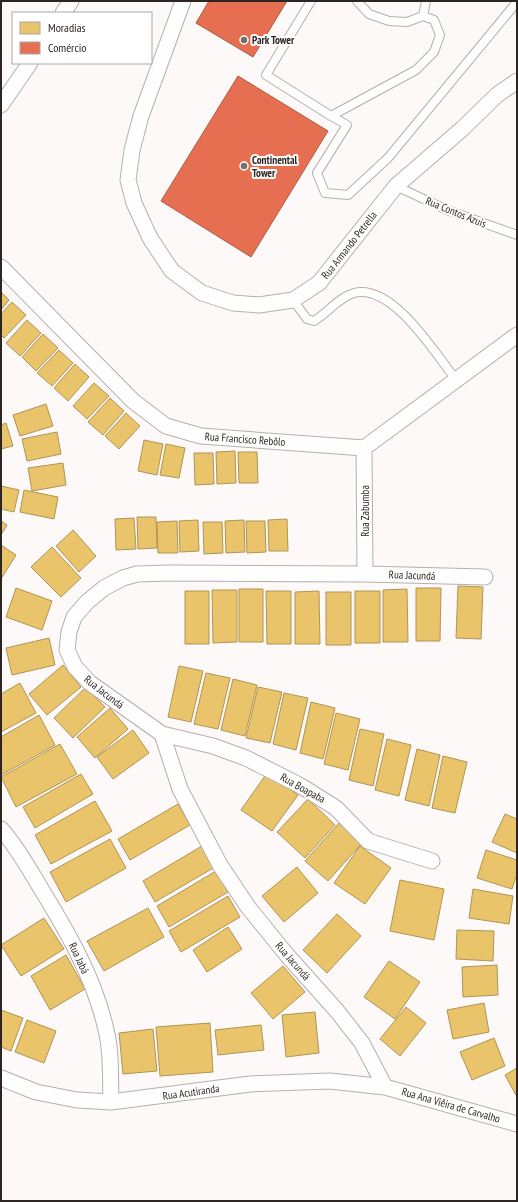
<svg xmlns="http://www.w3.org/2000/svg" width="518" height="1202" font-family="'PT Sans Narrow',sans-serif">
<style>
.homes{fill:#e9c46a;stroke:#b19454}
.shops{fill:#e76f51;stroke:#af5943}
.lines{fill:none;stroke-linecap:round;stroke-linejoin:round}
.service-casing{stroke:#b4b0ae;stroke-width:10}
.minor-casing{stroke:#b4b0ae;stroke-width:17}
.service{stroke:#fffefe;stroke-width:8}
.minor{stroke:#fffefe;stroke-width:15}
.poi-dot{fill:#756f6d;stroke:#fff;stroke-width:1.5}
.labels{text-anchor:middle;stroke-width:4;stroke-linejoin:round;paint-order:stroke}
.poi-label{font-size:11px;font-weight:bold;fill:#2d2522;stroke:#fff;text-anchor:start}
.street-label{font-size:11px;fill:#2d2522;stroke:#fff}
</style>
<rect width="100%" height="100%" fill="#fcf9f8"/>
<path class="homes" d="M1 292 9 300 1 310Z
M12 302 26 315 4 338 1 335V314Z
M27 320 41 333 20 356 6 343Z
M43 334 58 348 36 371 22 357Z
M59 350 73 363 52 386 37 373Z
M75 364 89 377 68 401 54 388Z
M94 383 109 396 87 419 73 406Z
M110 398 124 411 103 435 88 422Z
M46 404 53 426 20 436 13 415Z
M126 413 140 426 119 449 105 436Z
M6 423 13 446 1 449V425Z
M57 432 61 454 27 461 22 439Z
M144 440 163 444 157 475 138 471Z
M166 444 185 448 179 478 160 475Z
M235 451 236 483 217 484 216 452Z
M238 452H257L258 483H239Z
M194 453H213L214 484 195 485Z
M63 463 66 485 32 491 28 468Z
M1 486 19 490 14 512 1 509Z
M24 490 58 497 54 519 20 512Z
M137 517H156L157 548 138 549Z
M134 518 136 549 116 550 115 519Z
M287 519 288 551H269L268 520Z
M198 520 199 551 180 552 179 521Z
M244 520 245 552 226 553 225 521Z
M1 521 7 525 1 535Z
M177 521 178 553H158L157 522Z
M246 521H265L266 552 247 553Z
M203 522H222L223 553 204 554Z
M73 530 96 556 79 572 56 546Z
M1 545 16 555 1 579Z
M52 547 81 578 61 597 31 567Z
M458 586 483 587 481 639 456 638Z
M16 588 52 601 42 630 6 617Z
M416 588H441L440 641H416Z
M239 589H263V642H239Z
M407 589 408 642H383V590Z
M212 590H237V642L213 643Z
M185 591H209V644H185Z
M266 591H291V644H267Z
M319 591 320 644H295V592Z
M355 591H380V643H355Z
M326 592H351V645H326Z
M49 638 55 665 12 675 6 648Z
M63 665 81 687 47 715 29 694Z
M179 666 203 671 191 722 168 717Z
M206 673 230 678 218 729 194 724Z
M233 679 257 685 245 736 221 730Z
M20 683 36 713 1 732V694Z
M86 687 105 707 73 738 54 718Z
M258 687 282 692 270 743 246 738Z
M284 693 308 698 296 750 273 744Z
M311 702 335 708 323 759 300 753Z
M110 708 128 729 95 758 77 737Z
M336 713 360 719 348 770 324 764Z
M39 715 55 745 1 775V737Z
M360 729 384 734 373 786 349 780Z
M133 730 149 753 113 779 97 757Z
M387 739 411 745 399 796 375 790Z
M60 744 77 774 16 807 1 777Z
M417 749 440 755 429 806 405 800Z
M443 756 467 762 455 813 432 808Z
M267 773 298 795 272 831 241 810Z
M81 774 93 794 35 828 23 807Z
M308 799 335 825 305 858 277 832Z
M95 801 112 831 51 864 35 835Z
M178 804 190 825 130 860 118 839Z
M505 814 517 819V853L492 842Z
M340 822 363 842 328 881 305 861Z
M110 839 126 868 66 902 50 872Z
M202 846 215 867 155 902 143 881Z
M360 846 391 868 365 904 334 883Z
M486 850 517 860V874L512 889 477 878Z
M297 867 318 893 284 922 262 896Z
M216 871 228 892 169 927 157 906Z
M400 880 444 889 434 940 390 931Z
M473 889 513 896 509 924 469 918Z
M228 896 240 917 181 952 169 931Z
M148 908 164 937 104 971 87 941Z
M337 914 361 936 327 973 303 950Z
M44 918 64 949 21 976 1 945Z
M228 927 242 949 207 972 193 950Z
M457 930 494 931 493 961 456 959Z
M66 955 85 989 50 1010 31 976Z
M389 961 420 982 395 1019 364 997Z
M497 965 498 995 463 997 462 967Z
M283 966 305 992 273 1019 251 993Z
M484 1003 489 1032 453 1039 447 1010Z
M406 1007 426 1023 400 1056 380 1039Z
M1 1010 23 1018 11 1051 1 1047Z
M315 1012 319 1053 286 1057 282 1015Z
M27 1020 56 1031 44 1063 15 1052Z
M210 1023 213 1072 160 1076 156 1027Z
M261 1025 264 1050 218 1055 215 1030Z
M153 1029 157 1071 123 1074 119 1033Z
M494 1038 505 1066 472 1080 460 1052Z
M517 1068V1097L505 1075Z"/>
<path class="shops" d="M209 1H287L253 57 196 23Z
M238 76 328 131 251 257 161 201Z"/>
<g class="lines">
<g class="service-casing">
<path id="service" d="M311 1 266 75 331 116 416 70 434 52 440 35 434 20 423 16
M357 1 369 14 389 21 407 22 423 16 426 1
M331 116 347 125 317 173 325 193 348 195 388 158 517 2
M396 186 447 210 517 235
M293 300 307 319 314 321C328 313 339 297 354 293 393 283 436 355 457 381"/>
</g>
<g class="minor-casing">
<path id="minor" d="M183 1 141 116 132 150 128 180 134 203 150 238 172 271 202 293 233 303 259 305 293 300 319 283 396 186 462 129 497 95 517 81
M63 13 71 1
M1 105 30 63
M1 267 133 401 166 426 201 436 364 448 517 335
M364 448 365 574
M162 734 213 746 246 758 301 786 336 808 368 841 432 861
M1 829C17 847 28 867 40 887 67 931 95 979 106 1030 112 1053 110 1078 111 1102
M1 1078 36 1092 77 1100 111 1102 250 1084 330 1081 385 1087 517 1124
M385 1087 362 1043 337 1011 287 955 248 907 220 865 180 789 162 734 90 683 75 667 67 650 69 632 74 617 87 602 104 588 123 578 137 574 170 573 365 574 485 577"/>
</g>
<use href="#service" class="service"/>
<use href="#minor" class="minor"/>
</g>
<g class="poi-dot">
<circle cx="244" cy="40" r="4"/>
<circle cx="244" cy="166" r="4"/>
</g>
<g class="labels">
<g class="poi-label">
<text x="252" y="44">Park Tower</text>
<text x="252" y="164">Continental<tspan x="252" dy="13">Tower</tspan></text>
</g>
<g class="street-label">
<text transform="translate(456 212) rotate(22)" y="4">Rua Contos Azuis</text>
<text transform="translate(349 245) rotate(-52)" y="4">Rua Armando Petrella</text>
<text transform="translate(245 439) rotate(4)" y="4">Rua Francisco Rebôlo</text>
<text transform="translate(365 511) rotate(-90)" y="4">Rua Zabumba</text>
<text transform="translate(412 575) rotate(2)" y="4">Rua Jacundá</text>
<text transform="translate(104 692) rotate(38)" y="4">Rua Jacundá</text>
<text transform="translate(303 788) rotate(29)" y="4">Rua Boapaba</text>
<text transform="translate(79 958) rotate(65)" y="4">Rua Jabá</text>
<text transform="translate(293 961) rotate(49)" y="4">Rua Jacundá</text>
<text transform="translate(191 1092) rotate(-8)" y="4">Rua Acutiranda</text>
<text transform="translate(451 1105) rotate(16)" y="4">Rua Ana Viêira de Carvalho</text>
</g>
</g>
<rect width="518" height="1202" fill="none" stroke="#2d2522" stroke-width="4"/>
<rect x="12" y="12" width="140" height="52" fill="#ffffff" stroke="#aba8a7"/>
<rect x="20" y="22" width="20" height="12" fill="#e9c46a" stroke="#aba8a7"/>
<text x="48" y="32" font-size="12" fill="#2d2522">Moradias</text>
<rect x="20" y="42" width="20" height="12" fill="#e76f51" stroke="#aba8a7"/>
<text x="48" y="52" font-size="12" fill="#2d2522">Comércio</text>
</svg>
